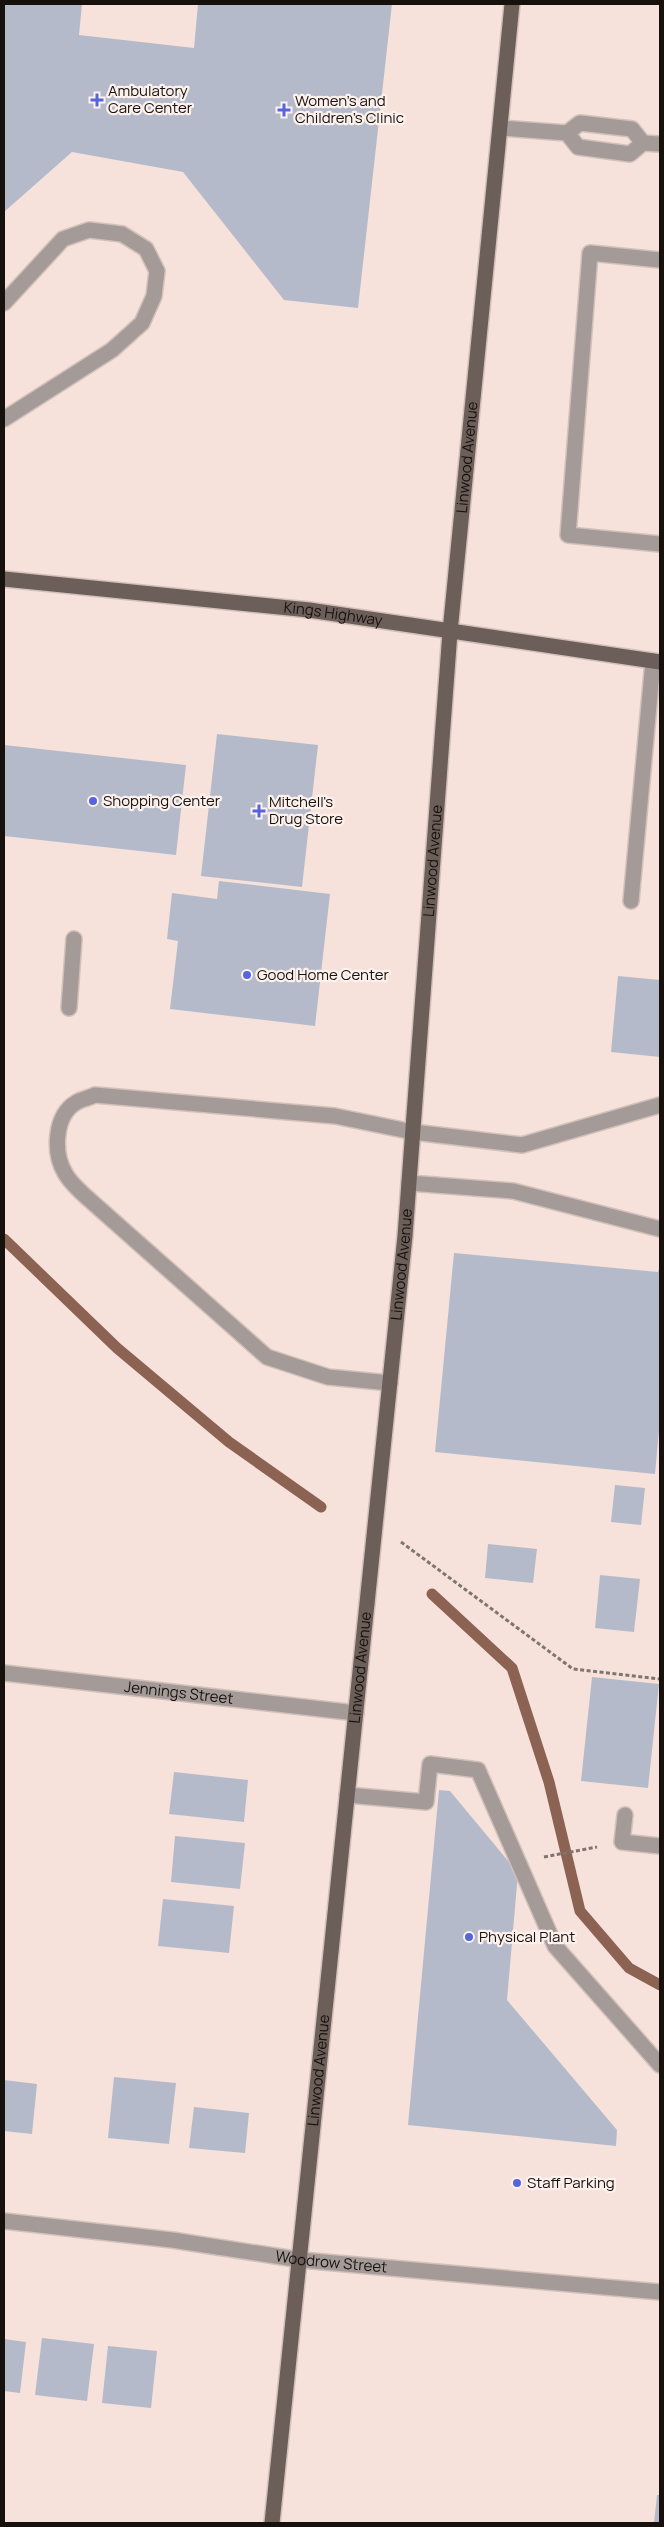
<svg xmlns="http://www.w3.org/2000/svg" width="664" height="2527" font-family="Manrope,sans-serif">
<style>
.lines{fill:none;stroke-linecap:round;stroke-linejoin:round}
.stream{stroke:#8c6253;stroke-width:11}
.building{fill:#b5baca}
.minor-casing{stroke:#d2c1ba;stroke-width:18}
.major-casing{stroke:#d2c1ba;stroke-width:18}
.path{stroke:#80746f;stroke-width:3;stroke-dasharray:4 2.5;stroke-linecap:butt}
.minor{stroke:#a49b98;stroke-width:15}
.major{stroke:#6c5e59;stroke-width:15}
.poi-dot{fill:#5566dc;stroke:#fdf1ed;stroke-width:2}
.labels{text-anchor:middle;stroke-width:4.5;stroke-linejoin:round;paint-order:stroke}
.poi-label{font-size:15px;fill:#17110e;stroke:#fdf1ed;text-anchor:start}
.street-label{font-size:15px;fill:#17110e;stroke:#fdf1ed}
</style>
<rect width="100%" height="100%" fill="#f6e2db"/>
<g class="lines">
<path class="stream" d="M4 1239 117 1348 229 1442 321 1507
M432 1594 512 1668 549 1782 580 1911 629 1968 660 1985"/>
</g>
<path class="building" d="M4 4H82L79 35 194 48 198 4H392L358 308 284 300 183 172 72 152 4 212Z
M217 734 318 745 302 887 201 876Z
M4 745 186 765 176 855 4 836Z
M219 881 330 894 315 1026 170 1009 178 941 167 939 172 893 217 899Z
M618 976 660 980V1057L611 1052Z
M454 1253 658 1272 660 1265V1419L655 1474 435 1452Z
M615 1485 645 1488 641 1525 611 1522Z
M488 1544 537 1549 533 1583 485 1578Z
M600 1575 640 1579 634 1632 595 1628Z
M592 1677 659 1684 648 1788 581 1781Z
M174 1772 248 1780 244 1822 169 1814Z
M439 1790 450 1791 518 1873 507 2000 617 2130 616 2146 408 2125Z
M175 1836 245 1843 240 1889 171 1882Z
M163 1899 234 1906 229 1953 158 1946Z
M114 2077 176 2083 169 2144 108 2138Z
M4 2080 37 2084 32 2134 4 2131Z
M194 2107 249 2113 245 2153 189 2148Z
M42 2338 94 2344 87 2401 35 2395Z
M4 2339 26 2342 20 2393 4 2391Z
M108 2346 157 2351 151 2408 102 2403Z
M657 2495H660V2523H654Z"/>
<g class="lines">
<g class="minor-casing">
<g id="minor">
<path d="M501 128 567 133 580 123 632 129 643 143 630 154 578 147 567 133"/>
<path d="M643 143 660 144"/>
<path d="M660 260 590 253 568 535 660 544"/>
<path d="M4 303 63 239 89 230 122 234 146 249 157 271 154 296 142 323 112 350 4 419"/>
<path d="M631 901 653 661"/>
<path d="M69 1008 74 939"/>
<path d="M409 1183 513 1191 660 1229"/>
<path d="M390 1383 328 1377 267 1357 83 1194C77 1188 69 1181 65 1173 53 1153 54 1115 77 1102 82 1099 89 1098 95 1095L335 1116 413 1132 522 1145 660 1105"/>
<path id="s1" d="M4 1673 356 1713"/>
<path d="M347 1795 426 1802 430 1764 478 1770 555 1946 660 2065"/>
<path d="M625 1815 622 1842 660 1846"/>
<path id="s2" d="M4 2221 172 2240 301 2260 660 2292"/>
</g>
</g>
<g class="major-casing">
<g id="major">
<path id="s3" d="M4 579 309 610 660 662"/>
<path id="s4" d="M272 2523 405 1236 450 632 512 4"/>
</g>
</g>
<path class="path" d="M401 1542 573 1669 660 1679
M544 1857 597 1847"/>
<use href="#minor" class="minor"/>
<use href="#major" class="major"/>
</g>
<g class="poi-dot">
<path d="M94.5 92.5h5v5h5v5h-5v5h-5v-5h-5v-5h5z"/>
<path d="M281.5 102.5h5v5h5v5h-5v5h-5v-5h-5v-5h5z"/>
<circle cx="93" cy="801" r="5"/>
<path d="M256.5 803.5h5v5h5v5h-5v5h-5v-5h-5v-5h5z"/>
<circle cx="247" cy="975" r="5"/>
<circle cx="469" cy="1937" r="5"/>
<circle cx="517" cy="2183" r="5"/>
</g>
<g class="labels">
<g class="poi-label">
<text x="108" y="96">Ambulatory<tspan x="108" dy="17">Care Center</tspan></text>
<text x="295" y="106">Women’s and<tspan x="295" dy="17">Children’s Clinic</tspan></text>
<text x="103" y="806">Shopping Center</text>
<text x="269" y="807">Mitchell's<tspan x="269" dy="17">Drug Store</tspan></text>
<text x="257" y="980">Good Home Center</text>
<text x="479" y="1942">Physical Plant</text>
<text x="527" y="2188">Staff Parking</text>
</g>
<g class="street-label">
<text dy="5" stroke="none"><textPath href="#s4" startOffset="2075">Linwood Avenue</textPath></text>
<text dy="5" stroke="none"><textPath href="#s3" startOffset="331">Kings Highway</textPath></text>
<text dy="5" stroke="none"><textPath href="#s4" startOffset="1670">Linwood Avenue</textPath></text>
<text dy="5" stroke="none"><textPath href="#s4" startOffset="1265">Linwood Avenue</textPath></text>
<text dy="5" stroke="none"><textPath href="#s4" startOffset="860">Linwood Avenue</textPath></text>
<text dy="5" stroke="none"><textPath href="#s1" startOffset="176">Jennings Street</textPath></text>
<text dy="5" stroke="none"><textPath href="#s4" startOffset="455">Linwood Avenue</textPath></text>
<text dy="5" stroke="none"><textPath href="#s2" startOffset="330">Woodrow Street</textPath></text>
</g>
</g>
<rect width="664" height="2527" fill="none" stroke="#17110e" stroke-width="10"/>
</svg>
